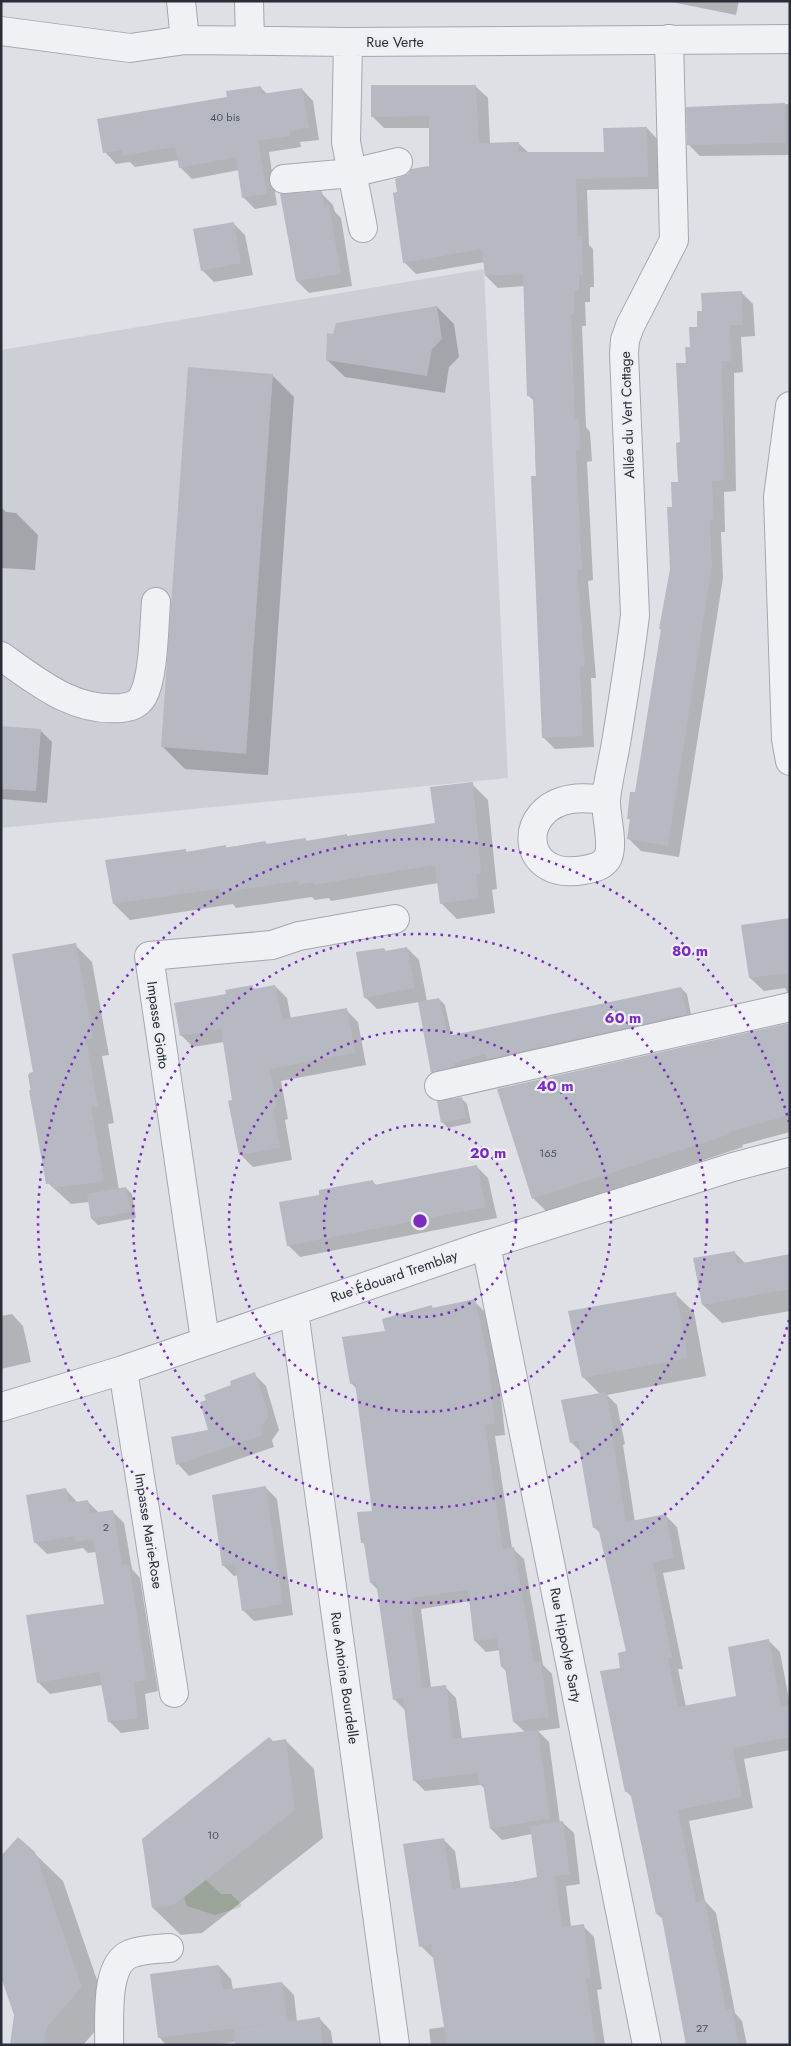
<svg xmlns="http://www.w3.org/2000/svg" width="791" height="2046" font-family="Jost,sans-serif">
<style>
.built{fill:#cccfd6}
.green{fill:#c2cec0}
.shadow{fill:#0003;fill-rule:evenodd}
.building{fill:#b6b9c2}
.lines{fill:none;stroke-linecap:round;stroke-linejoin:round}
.minor-casing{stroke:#a4a7ae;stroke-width:30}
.minor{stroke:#f0f1f4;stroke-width:28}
.ring{fill:none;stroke:#7b2cbf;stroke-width:2.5;stroke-dasharray:2.5 5}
.labels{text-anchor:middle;stroke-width:4.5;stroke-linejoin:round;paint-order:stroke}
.number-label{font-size:11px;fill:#4c505c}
.street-label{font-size:14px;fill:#292d3a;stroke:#edeff3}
.centre{fill:#7b2cbf;stroke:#edeff3;stroke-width:2.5}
.ring-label{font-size:15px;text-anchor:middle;font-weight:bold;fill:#7b2cbf;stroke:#edeff3;stroke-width:4.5;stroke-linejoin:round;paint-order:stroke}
</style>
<rect width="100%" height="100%" fill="#dee0e5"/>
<path class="built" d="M484 269 508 778 1 828V350Z"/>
<path class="green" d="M206 1880 221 1894H231L241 1904V1907L215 1915 187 1906 184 1897Z"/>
<path class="shadow" d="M667 1H739L736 15Z
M260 87 268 95 302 89 313 101 319 140 300 142 301 147 269 152 277 205 255 209 243 197 239 170 192 179 180 167 179 160 135 167 130 162 116 164 105 152 228 98Z
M476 87 488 98 490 144 518 143 529 153H605L647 128 658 140 659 189 587 190 589 245 593 249 594 287H590V302H585L586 326H582L586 427 590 432 592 461 587 462 593 580 588 581 596 678H591L594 747 555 749 543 737 534 401 528 395 525 286 498 288 486 276 485 262 416 274 404 262 398 193 430 167 431 128H384L372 116Z
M790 104V155L700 156 689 145 688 108Z
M321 193 333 205 335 212 341 218 352 286 309 293 297 281Z
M233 223 245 235 253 275 214 282 202 270Z
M741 292 753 304 755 336 741 337 743 372 734 373 736 491 724 492 725 532H721L723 578 679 857 641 851 629 839 631 821 628 818 636 793 662 631 660 629 671 569 674 508 680 483 687 364 703 312Z
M437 307 454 324 459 357 449 367 445 393 345 377 327 360 334 335Z
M272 375 294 397 268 775 185 769 163 747Z
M1 507 6 512 16 513 38 535 35 570 1 568Z
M1 728 40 730 52 742 47 803 1 799Z
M472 784 488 800 497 889 492 890 495 913 457 919 441 903 438 883 331 901 329 898 315 900 312 897 236 908 233 904 130 920 114 904 185 850 188 853 265 842 268 845 305 839 308 842 436 824Z
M790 919V996L785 988 764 991 750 978Z
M75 945 92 962 109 1055 102 1056 114 1123 108 1124 119 1190 126 1188 132 1194 136 1218 98 1225 92 1219 89 1202 71 1204 48 1183 28 1075 35 1073Z
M407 948 419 960 427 1001 439 999 445 1005 452 1037 681 988 687 994 692 1020 494 1064 490 1060 459 1068 438 1078 432 1072 419 1002 377 1009 365 997 384 949 387 952Z
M275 986 287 998 291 1019 346 1010 358 1022 366 1065 281 1081 288 1119 285 1120 292 1160 253 1167 241 1155 238 1138 235 1135 230 1102 234 1101 224 1042 193 1047 181 1035 227 995 252 987 256 990Z
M790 1024V1132L742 1145 743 1147 547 1212 534 1199 498 1090Z
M461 1098 467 1104 471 1123 448 1128 442 1122Z
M477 1167 488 1178 497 1218 300 1257 288 1245 321 1196 372 1181 377 1186Z
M734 1252 746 1264 790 1256V1311L722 1323 703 1305Z
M675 1294 694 1312 706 1376 607 1395 617 1405 625 1444 623 1445 635 1522 665 1515 677 1527 685 1569 663 1573 683 1669H678L686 1707 738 1697 768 1640 780 1652 790 1705V1750L744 1759 753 1808 689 1821 705 1901 716 1913 735 2013 742 2021 747 2045H687L664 1920 657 1914 633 1798 626 1791 622 1669 627 1652 601 1534 594 1527 581 1452 571 1442 600 1394 583 1377Z
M474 1301 485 1312 498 1370 505 1435 495 1436 512 1548 524 1559 543 1665 552 1674 560 1728 538 1731 549 1742 560 1823 562 1822 574 1833 580 1884 566 1886 571 1927 583 1926 594 1937 602 1989 597 1990 605 2045H431L429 2029 445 2027 434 1957H432L421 1946 443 1839 455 1851 461 1890 538 1878 532 1834 502 1840 491 1829 485 1789 481 1785 425 1791 414 1780 405 1710 394 1699 378 1590 371 1583 366 1546 363 1543 373 1512 357 1389 351 1383 387 1332 432 1307 434 1309ZM470 1601 475 1641 486 1652 500 1650 502 1667 507 1672 514 1722 525 1732 462 1739 456 1698 445 1687 431 1688 421 1609Z
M12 1314 23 1326 31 1362 1 1369V1316Z
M254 1374 266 1386 279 1430 272 1440 274 1447 189 1476 178 1464 210 1431 233 1386Z
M266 1488 277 1499 293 1615 254 1621 243 1610 238 1575 234 1576 223 1565Z
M66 1490 78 1503 87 1501 99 1513 112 1511 124 1523 132 1569 140 1578 158 1691 145 1694 149 1729 121 1733 109 1721 102 1685 50 1694 38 1682 105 1605 96 1552 88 1553 83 1548 47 1554 35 1542Z
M286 1741 314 1769 323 1838 202 1933 181 1935 153 1908 273 1743Z
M34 1853 63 1881 109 2015 83 2045H11Z
M219 1966 231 1979 233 1990 282 1983 294 1995 297 2022 319 2018 331 2031 333 2045H284L283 2036 212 2045H166L160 2038 152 1975Z"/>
<path class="building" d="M371 85H476L479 143 519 142V152H604L603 128 647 127 648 177 576 179 578 236H582L583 275H579V291H574V315H571L575 419H579L580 450 576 451 582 569 577 570 585 666 580 667 583 736 542 738 531 476H536L533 396H527L523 274 485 276 482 249 403 263 393 193 397 192 395 179 408 174 411 169 429 166V116L371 117Z
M261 86 262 94 302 88 309 128 290 131V136L258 141 267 194 242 198 236 157 179 168 175 147 122 156V150L103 153 97 119 227 97 226 91Z
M785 103 786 143 687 145 686 107Z
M322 191 324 205 329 204 341 274 296 281 280 194Z
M234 222 241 263 201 271 193 229Z
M742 291 743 325H730L731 361H722L724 480 712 481 714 520 710 521 712 565 668 846 627 839 630 819H627L630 792H635L661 629H659L670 569 667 507H672L671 482H678L676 443 680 442 676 363H686L685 347H690L689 327H697V311H702L701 293Z
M437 306 442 339 432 349 427 376 326 360 327 333 333 334 336 323Z
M188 367 273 374 246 754 161 747Z
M1 726 41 729 36 791 1 789Z
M473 782 481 873 476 874 479 898 440 904 435 865 314 885 313 882 298 885V881L233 891 219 892 218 889 113 904 105 860 186 849V852L226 845V848L265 841 266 844 306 838V841L347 834V836L435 823 430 787Z
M790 918V973L749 978 741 925Z
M76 943 93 1038 86 1039 98 1106 91 1107 104 1181 53 1188 52 1183 46 1184 29 1090H31L29 1073 33 1072 12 954Z
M407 947 415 988 364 998 356 952 384 948 385 951Z
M253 985V989L275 985 282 1019 347 1008 355 1053 270 1069 277 1107 273 1108 280 1148 239 1155 228 1101 232 1100 221 1029 180 1036 174 1003 226 994 225 990Z
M681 987 687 1014 487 1059 485 1054 454 1063 455 1066 431 1073 418 1002 439 998 448 1036Z
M790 1023V1115L729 1132 730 1134 532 1199 497 1089Z
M462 1097 466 1118 441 1123 437 1101Z
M477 1165 486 1207 287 1246 279 1202 319 1195V1190L373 1180 374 1185Z
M126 1187 131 1212 91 1219 87 1194Z
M735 1251 737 1264 790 1254V1289L702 1305 693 1258Z
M676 1292 688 1358 582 1378 568 1311Z
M475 1299 488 1358 495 1424 485 1425 503 1549 514 1547 534 1662 541 1661 549 1717 513 1722 505 1667H501L497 1638 474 1641 468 1590 411 1598 422 1688 446 1685 453 1739 538 1730 550 1818 490 1829 483 1784 479 1785 477 1773 413 1781 403 1698 393 1700 376 1582 370 1583 364 1543H361L357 1512 372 1511 355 1383 350 1384 342 1337 385 1331 382 1319 432 1305V1308Z
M255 1372 267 1410 268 1418 261 1427 263 1435 176 1465 171 1437 208 1430 200 1402 206 1400 204 1395 231 1385 230 1381Z
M606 1392 614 1433 612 1434 626 1522 666 1514 674 1558 653 1562 672 1657 668 1658 678 1707 736 1696 728 1647 769 1639 781 1707 790 1705V1737L733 1748 742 1797 678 1810 696 1902 705 1900 726 2010 732 2008 739 2045H686L661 1913 656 1914 630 1791 625 1792 600 1671 620 1668 618 1653 626 1651 598 1527 593 1528 578 1441 570 1443 561 1400Z
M266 1486 283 1604 242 1611 235 1564 222 1566 212 1495Z
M66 1488 69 1503 88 1500 91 1513 113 1510 122 1565 129 1564 147 1680 134 1682 138 1718 108 1722 99 1672 37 1683 26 1615 104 1604 93 1539 75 1542 74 1536 34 1543 26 1495Z
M269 1737 273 1741 286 1739 295 1810 174 1905 152 1908 142 1839Z
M563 1821 570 1874 555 1876 562 1927 584 1924 591 1978 586 1979 596 2045H447L431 1945 419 1947 403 1844 444 1838 452 1889 513 1882 537 1877 530 1826Z
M18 1837 35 1852 82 1987 47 2027 44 2045H10L14 2015 1 1977V1856Z
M219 1965 223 1990 282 1982 288 2022 320 2017 323 2045H235L234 2029 287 2022 158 2038 150 1974Z"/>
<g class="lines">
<g class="minor-casing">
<path id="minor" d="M181 1 185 40
M249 1 250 41
M1 31 130 48 185 40 348 42 790 39
M348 42 346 142 363 228
M284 179 352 173 398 162
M790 406 778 497 786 739 790 761
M1 656C38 682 73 712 121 708 130 707 138 705 143 696 154 676 154 626 156 602
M606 800C595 799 583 797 572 799 516 807 519 882 584 870 593 868 601 867 607 859 615 846 605 814 606 799 608 780 613 761 616 743 623 700 630 658 635 615L624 354 625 340 630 326 674 240 669 39
M439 1086 790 1007
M486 1245 647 2045
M294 1311 395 2045
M205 1340 149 956 272 945 299 936 395 919
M123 1370 174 1693
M1 1407 123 1370 486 1245 733 1167 790 1152
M109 2045C110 2021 104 1965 130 1954 142 1949 156 1949 169 1948"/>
</g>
<use href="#minor" class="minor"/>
</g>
<g class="ring">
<circle cx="420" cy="1221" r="96"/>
<circle cx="420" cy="1221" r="191"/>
<circle cx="420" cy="1221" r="287"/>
<path d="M789 1320A382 382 0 1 1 789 1122"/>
</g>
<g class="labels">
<g class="number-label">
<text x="225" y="121">40 bis</text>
<text x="548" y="1157">165</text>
<text x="106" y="1531">2</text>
<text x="213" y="1839">10</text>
<text x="702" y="2032">27</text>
</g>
<g class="street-label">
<text x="395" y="47">Rue Verte</text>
<text transform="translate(627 415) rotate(-92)" y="5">Allée du Vert Cottage</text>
<text transform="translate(158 1025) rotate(82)" y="5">Impasse Giotto</text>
<text transform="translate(394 1276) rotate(-19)" y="5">Rue Édouard Tremblay</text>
<text transform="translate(149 1531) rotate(81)" y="5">Impasse Marie-Rose</text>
<text transform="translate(566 1645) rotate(79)" y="5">Rue Hippolyte Sarty</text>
<text transform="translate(345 1678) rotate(82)" y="5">Rue Antoine Bourdelle</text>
</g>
</g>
<circle cx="420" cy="1221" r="8" class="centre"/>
<g class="ring-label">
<text x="690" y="956">80 m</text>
<text x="623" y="1023">60 m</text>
<text x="555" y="1091">40 m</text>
<text x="488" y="1158">20 m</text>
</g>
<rect width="791" height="2046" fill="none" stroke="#292d3a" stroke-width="5"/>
</svg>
